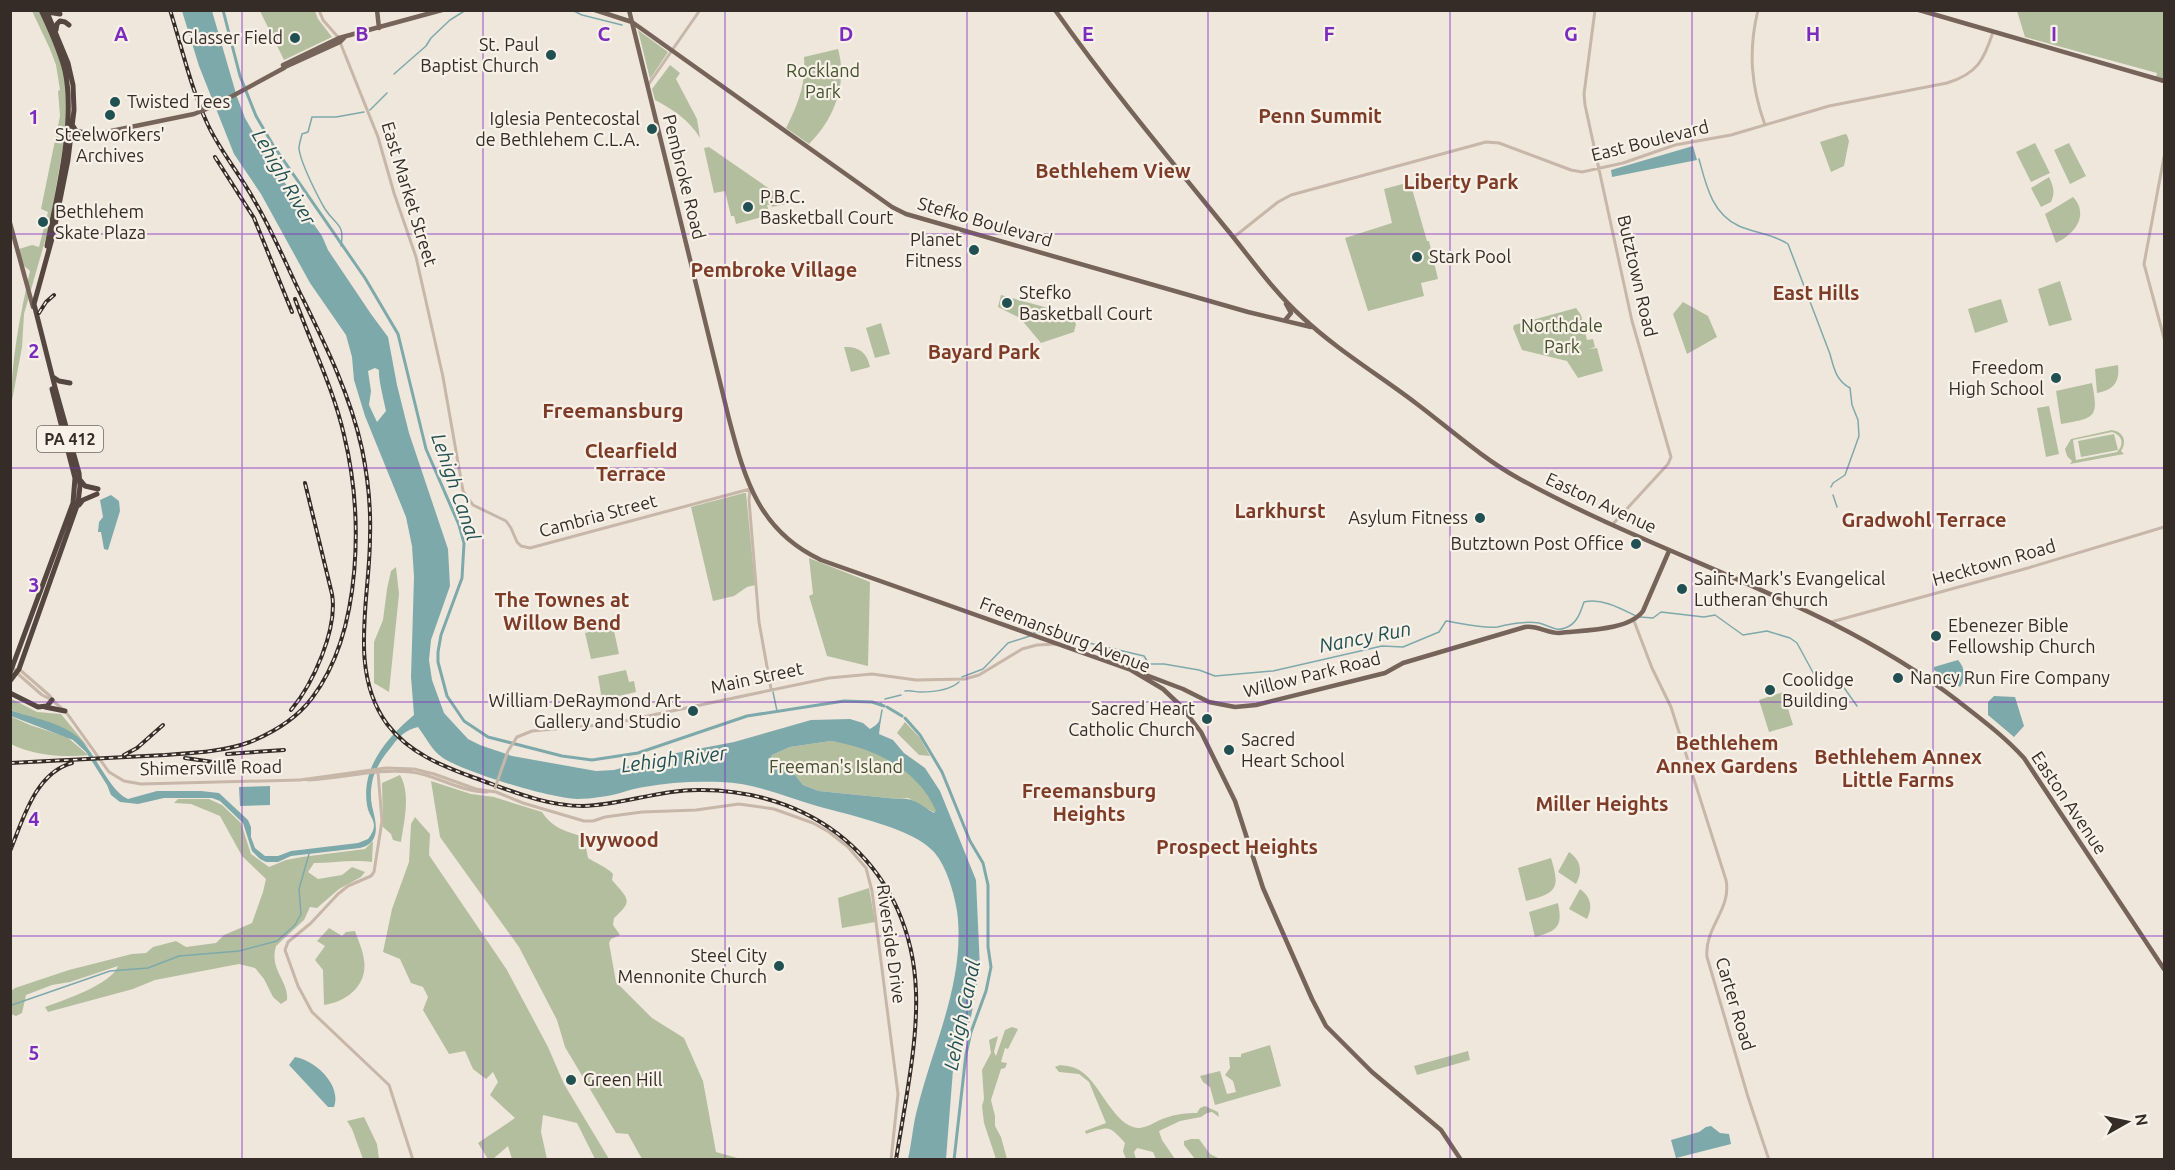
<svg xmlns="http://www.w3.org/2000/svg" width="2175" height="1170" font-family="Ubuntu,sans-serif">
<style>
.green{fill:#b3be9e;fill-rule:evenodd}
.water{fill:#7ea9ab;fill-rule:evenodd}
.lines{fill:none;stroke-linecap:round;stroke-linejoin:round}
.stream{stroke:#7ea9ab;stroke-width:1.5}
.canal{stroke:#7ea9ab;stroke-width:3}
.minor{stroke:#c7b7a9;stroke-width:3}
.major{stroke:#76645b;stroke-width:4.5}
.highway{stroke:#554740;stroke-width:5}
.rail-casing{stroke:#352c28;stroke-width:4}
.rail{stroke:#f8f1e8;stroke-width:1.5;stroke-dasharray:4.5;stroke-linecap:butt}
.minor-bridge{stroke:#c7b7a9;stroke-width:3}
.major-bridge{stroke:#76645b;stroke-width:4.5}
.grid{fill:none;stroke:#7b2cbf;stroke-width:1.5;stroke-opacity:0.55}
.poi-dot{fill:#215053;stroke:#f8f1e8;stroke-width:2}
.labels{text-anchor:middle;stroke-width:4.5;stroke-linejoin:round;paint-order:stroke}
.shield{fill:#f8f1e8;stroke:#706762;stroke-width:1.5}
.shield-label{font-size:16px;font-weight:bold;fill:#352c28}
.poi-label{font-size:18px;fill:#352c28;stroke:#f8f1e8;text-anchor:start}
.park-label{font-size:18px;fill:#44512e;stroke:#f8f1e8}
.street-label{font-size:18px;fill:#352c28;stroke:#f8f1e8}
.neighbourhood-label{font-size:20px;font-weight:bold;fill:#7d3c28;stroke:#f8f1e8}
.water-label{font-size:20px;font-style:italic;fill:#215053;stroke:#f8f1e8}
.quarter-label{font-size:21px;font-weight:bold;fill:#7d3c28;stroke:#f8f1e8}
.grid-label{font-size:20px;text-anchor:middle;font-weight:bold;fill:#7b2cbf;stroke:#f8f1e8;stroke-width:4.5;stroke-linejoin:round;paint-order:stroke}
</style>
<rect width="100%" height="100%" fill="#f0e7dc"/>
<path class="green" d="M32 11H39L59 57 65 78 67 103 66 130 49 227 24 314 22 347 11 406C11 360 20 316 30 271L23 265 19 249 32 245 39 247 48 212 41 209 60 116 58 91 60 90 56 65 50 49Z
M260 11H315L318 19 332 37 284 60Z
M2017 11H2164V79L2156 77 2157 73 2025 37Z
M638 30 668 52 650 79Z
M838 49C848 83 834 120 809 144L786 128C798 104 806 85 804 57Z
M670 65 680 73 676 79 697 119 700 138C689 120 674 110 655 100L652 89Z
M1845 134 1847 135 1849 141 1844 166 1831 172 1820 142Z
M2035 143 2050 173 2031 182 2016 152Z
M2069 143 2086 176 2070 184 2054 150Z
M709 147 790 203 772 207 771 205H767L770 215 736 224 734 216H731L725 191 714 193 704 148Z
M2049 177C2054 187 2055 193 2051 202L2041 207 2031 188Z
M1410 182 1427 241H1429L1438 279 1421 283 1424 296 1368 311 1345 238 1392 223 1384 189Z
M2073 197C2090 215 2074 235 2056 243L2045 214Z
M2060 281 2072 320 2049 326 2038 289Z
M1001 295 1070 314 1076 324 1074 332 1041 343 1020 318 998 307Z
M2001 299 2008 322 1975 333 1968 309Z
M1683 302 1708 316 1717 337 1687 354 1673 314Z
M1576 308 1581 315 1587 340 1593 339 1595 347 1589 349 1597 348 1603 371 1578 378 1567 361 1522 350 1513 328 1514 325Z
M881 323 890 354 875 358 866 328Z
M844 347C858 346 867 352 870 367L851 372Z
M2118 365C2120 382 2114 390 2097 393L2095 369Z
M2092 383C2099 418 2095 418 2061 424L2056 391Z
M2049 406 2059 454 2046 457 2037 408Z
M2112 430C2124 432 2127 442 2121 451L2124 454 2070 464 2072 461 2067 456 2065 449 2071 439ZM2112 432C2122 435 2125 444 2117 452L2076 460 2073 440Z
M2114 434 2118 450 2081 457 2078 441Z
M744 493H746L755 585 747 587 734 596 713 601 691 507Z
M809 558 870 582 868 666 827 656 809 596 813 594Z
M396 567 399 594 389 692 374 683V642L383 620 387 589 391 571Z
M613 626 619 654 591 659 585 633Z
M626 670 629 682 634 681 636 692 602 700 598 676Z
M1783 692 1793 725 1769 732 1759 700Z
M10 698 37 712 61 714 89 748C65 724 41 722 11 710Z
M10 716 30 725 67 737 88 755C64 758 32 755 11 744Z
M905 722 920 738 930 756 919 755 897 733Z
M831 741C840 742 850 743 859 746 884 754 918 774 931 798 933 802 934 807 937 811L935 813 908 798 898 799 819 791 803 785 788 766 771 758 772 755 790 747Z
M400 775C411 794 404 821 401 842L393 840 391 834 383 827 382 783Z
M431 781 471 794 494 797 542 812C553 829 566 831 584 837L588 858C597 864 607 867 613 874L612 880C628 899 634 900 614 918L613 925 620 935 611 939 609 943 616 982 652 1018 684 1038 703 1081 716 1152 741 1159H642L628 1134 616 1133 565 1047 557 1020 519 947 440 837Z
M178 799H209L222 805 241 823 251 854 269 867 286 860 302 857 365 849 373 841 372 862C352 859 334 863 314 863L308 872 318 879 342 875 352 867 365 872 361 877 339 889 317 908 310 907 304 920 276 946C269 970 289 981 287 1000L281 1004 273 997 264 979 255 968 239 964 155 980 133 989 48 1012 45 1007C64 1000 112 984 118 966L70 982 52 985 26 995 22 1013 16 1016 11 1014V991L15 988 69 970 132 954 146 953 153 947 176 941 186 947 216 943 224 935 252 923 263 892 266 879 242 856 220 816 191 804 174 803Z
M415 817 430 834 429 855 507 970 548 1047 564 1084 609 1159H595L577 1123 543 1115 541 1132 547 1159H512L508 1146 493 1159H488L478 1143 515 1118 490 1095 498 1082 493 1072 486 1079 473 1069 465 1051 449 1054 423 1010 428 997 423 987 411 983 400 959 383 952 392 909 409 862 411 824Z
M1569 852C1581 860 1583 872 1576 884L1558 872Z
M1551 858C1560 888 1558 893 1526 901L1518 868Z
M869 888 875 922 842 928 838 898Z
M1580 889C1591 897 1593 907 1587 919L1569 909Z
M1558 903C1563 927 1557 931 1535 937L1529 912Z
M329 928 342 936 346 932 355 931C358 940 363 950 364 960 368 985 347 1002 324 1005L323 970 315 960 325 946 317 941Z
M1012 1027 1018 1029 1008 1049 1005 1048 1001 1062 1007 1063 1005 1068 1001 1069 991 1100 995 1116V1126L1001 1137 1007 1159H996L984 1123 982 1106 984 1099 982 1070 991 1053 989 1040 998 1036 994 1052 996 1056 1005 1030Z
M1270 1045 1281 1086 1215 1105 1210 1087 1203 1082 1200 1076 1220 1071 1227 1094 1236 1092 1233 1081 1225 1075 1230 1068 1229 1057H1241V1054Z
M1468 1051 1470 1060 1417 1075 1414 1066Z
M1060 1065C1068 1066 1076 1067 1082 1072 1101 1085 1114 1126 1138 1128 1147 1128 1156 1121 1165 1118 1176 1114 1186 1113 1197 1113L1200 1108 1205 1106 1218 1112 1219 1117 1212 1112 1207 1113 1201 1117 1180 1121 1159 1131 1162 1140 1175 1159H1156L1153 1152 1137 1148 1134 1152 1136 1159H1126L1123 1151 1125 1143C1108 1124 1109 1127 1086 1134L1085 1131 1106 1123 1089 1082 1079 1074 1059 1072 1055 1067Z
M364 1117 377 1144 379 1159H363L352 1129 347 1121Z
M1191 1139H1199L1210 1154 1220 1159H1195L1184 1145V1141Z"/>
<path class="water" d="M182 11H212L237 97 245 118 269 160 322 236 328 250 371 314 388 337 397 385 409 433 448 549 450 586 431 640 429 660 432 680 444 713 468 739 480 745 512 756 596 771 614 770 671 754 734 742 811 720 850 719 863 723 870 729 876 725 881 719 879 734 893 740 904 753 925 768 940 791 976 880 980 969 971 1017 960 1051 954 1057 946 1159H908C912 1142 913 1123 918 1106 934 1043 966 978 957 911 954 893 947 867 934 852 913 828 848 815 817 806 785 797 755 783 721 782 696 781 669 782 644 787 629 789 615 796 600 797 593 798 585 799 577 799 549 798 467 773 443 758 431 750 426 737 418 727 406 730 399 736 392 746 384 756 377 765 373 778 371 786 370 797 372 806 376 822 382 843 360 848L291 856 278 862H266L260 859 252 851 243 823 220 801 212 798H164L138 804 120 802 111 795 107 785 86 752 73 740 11 716 10 710C32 718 61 722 79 738 96 754 110 792 128 799L157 791H201L219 793 248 820 251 827V837L255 848 265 856H278L291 851 358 843 368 839C381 822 369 819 367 805 361 767 387 738 414 715L411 677 414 577 412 546 406 517 365 416 354 380 352 357 346 335 310 283 261 194 234 154 199 66ZM375 368 379 370C378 378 384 401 386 411L377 422 369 405 371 391 368 371ZM831 741C874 748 918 769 936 811L934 813C921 805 914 797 898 799L819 791 803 785 788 766 771 758 772 755 790 747Z
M1693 146 1697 160 1612 177 1611 170Z
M111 495 119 501 120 511 108 550 104 549 101 532H98L99 522 103 517 100 500Z
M1958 660C1965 667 1966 679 1960 687L1934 670V667Z
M1994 696 2015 697 2024 726 2014 737 1988 715V702Z
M270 786V805L240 806 239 787Z
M295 1057C315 1060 342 1085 334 1107H328L289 1065Z
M1711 1126 1720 1133 1729 1134 1731 1144 1676 1158 1671 1140 1699 1132 1706 1127Z"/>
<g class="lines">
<path class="stream" d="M572 10 582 15 622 25
M394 74 426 46 431 38 450 20 466 10
M370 110 387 93
M1699 159C1706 185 1712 214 1739 226 1755 233 1773 234 1788 244L1830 354C1834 369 1836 380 1850 388L1852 405 1858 420 1859 436 1845 475 1833 483 1831 487
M341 246C345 223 336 226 325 209 318 197 300 162 299 148 299 144 301 139 302 134L308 132 312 117H336L364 112
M1833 495 1837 507
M1640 617 1653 618 1661 612 1704 617 1715 615 1743 635 1767 631 1790 638 1797 643 1816 678 1825 683 1840 682 1857 706
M1034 633 1048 630 1065 632 1089 643 1144 656 1149 664H1164L1199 670 1215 676 1273 671 1382 646 1403 647 1439 632 1446 621C1460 623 1484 629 1497 627 1511 624 1524 621 1539 623 1549 625 1555 632 1565 628 1577 624 1580 613 1584 602 1602 598 1620 608 1636 616
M962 677 983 669 1008 643 1030 636
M905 691C911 690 915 692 920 692 933 692 950 690 959 682
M773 692 777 711
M885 699 901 695
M881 703 882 706
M880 721 882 710
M12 1005 110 971 148 968 179 956 239 951 277 941 295 925 301 914 299 889 309 854"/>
<path class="canal" d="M223 10 240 76 256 116 273 145 365 278 398 334 426 449 459 525 464 543 462 578 441 635 438 652V662L447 696 464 721 488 737 562 756 592 760 638 753 747 716 844 701 872 702 884 706
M887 707 902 716
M905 718 920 735 942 772 970 841 983 863 988 885V947L991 967 986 991 971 1032 966 1054 954 1160"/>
<path class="minor" d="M319 10 323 20 338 37 378 137 394 193 416 257 443 377 463 491 473 505 506 521 511 528 517 542 521 546 530 548 750 489 749 500 759 622 771 689
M1595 10 1584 94 1585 105 1632 321 1671 457 1668 464 1612 525
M1758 10C1748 51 1751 86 1765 125
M648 85 700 10
M2164 157 2144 264 2164 338
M1234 237 1278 202 1291 195 1486 142 1499 143 1571 170 1582 172 1623 163 1675 145 1731 135 1829 106 1947 83C1977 74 1984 60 1993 32
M1634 621 1652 668 1671 707 1726 880C1732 909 1704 928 1707 957L1748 1097 1769 1160
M1831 622 2028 568 2164 527
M13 667 17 673 42 695 52 700 66 712 109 772 124 781 141 784 299 780
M19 669 50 696 52 700
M517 737 532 731 610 724 829 678 872 674 916 680 965 679 979 675 1022 649 1037 645 1056 644
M378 772 382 821 374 872 371 876 348 886 338 894 311 923 288 942 285 950 298 986 312 1012 389 1085 413 1160
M300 780 386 768 414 769 434 774 476 789 496 792 523 803 584 821H593L605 817 642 812 696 810 739 804 774 809 813 823 829 832 848 847 866 868 872 891 898 1094 891 1160
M308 780C342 779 376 768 411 772 437 775 460 792 487 792"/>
<path class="major" d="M377 10 379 28
M595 10 632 22 892 207 906 214 1248 312 1311 327
M629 10 729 419C745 480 759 531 821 560L1131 670 1163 689 1181 706 1201 732 1235 801 1263 888 1312 999 1326 1026 1372 1072 1441 1130 1461 1160
M1055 10C1108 85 1167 156 1225 227 1250 257 1273 291 1302 317 1337 350 1379 375 1417 404 1450 429 1482 458 1518 478 1662 558 1826 600 1958 701 1981 719 2004 736 2024 758L2164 969
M1919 10 2164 81
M283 65 339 38 442 10
M285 67 340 42 344 38
M10 223 33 307
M1286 304 1291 313 1286 319
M1146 675 1183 689 1209 702 1235 707 1256 705 1385 673 1403 663 1525 627C1537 625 1547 633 1559 633 1582 630 1629 631 1643 611L1669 551"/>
<path class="highway" d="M41 10C50 30 60 50 65 71 76 121 57 195 47 246
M47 12 60 14
M56 30 57 24 60 21 65 22 69 25
M73 126 76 131 85 133
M53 377 59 381 70 383
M81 481 85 486 98 489
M79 505 83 500 97 494
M10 673 73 503 75 478 52 389
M10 681 19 669 78 503 80 486 79 473 56 391 34 304 53 235 68 160 74 110 73 85 68 63 46 10
M10 693 38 707 47 706 52 700
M45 707 65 711"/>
<g class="rail-casing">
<path id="rail" d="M170 10C182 48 191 89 208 125 220 151 240 174 254 200 272 230 285 262 300 293 325 344 350 394 362 449 368 478 371 508 370 537 370 598 348 671 387 724 409 753 442 766 475 778 509 790 545 806 583 806 623 805 661 789 702 790 821 791 912 871 916 992 918 1044 904 1108 896 1160
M215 157 254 218 292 312
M39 313 46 302 54 295
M291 710C313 684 338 629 332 594L305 483
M227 754 284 750
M124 755 137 748 163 725
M185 758 213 762 232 761
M10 763C62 760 113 758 165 755 192 753 223 752 250 742 272 733 297 718 312 698 363 631 363 513 344 435 333 387 311 344 295 299
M10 851C23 820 35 773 72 763"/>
</g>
<use href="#rail" class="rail"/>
<path class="minor-bridge" d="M495 788 508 751 517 737"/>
<path class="major-bridge" d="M77 138 194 114 214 106 284 68"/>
</g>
<path class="grid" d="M242 10V1160M483 10V1160M725 10V1160M967 10V1160M1208 10V1160M1450 10V1160M1692 10V1160M1933 10V1160M10 234H2164M10 468H2164M10 702H2164M10 936H2164"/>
<g class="poi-dot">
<circle cx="295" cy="38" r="6"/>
<circle cx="551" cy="55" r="6"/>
<circle cx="115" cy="102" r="6"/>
<circle cx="110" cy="115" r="6"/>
<circle cx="652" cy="129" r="6"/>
<circle cx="748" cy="207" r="6"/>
<circle cx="43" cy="222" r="6"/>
<circle cx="974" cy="250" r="6"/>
<circle cx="1417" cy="257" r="6"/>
<circle cx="1007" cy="303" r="6"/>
<circle cx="2056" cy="378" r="6"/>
<circle cx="1480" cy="518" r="6"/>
<circle cx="1636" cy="544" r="6"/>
<circle cx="1682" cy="589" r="6"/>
<circle cx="1936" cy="636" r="6"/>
<circle cx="1898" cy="678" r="6"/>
<circle cx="1770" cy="690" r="6"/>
<circle cx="693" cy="711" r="6"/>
<circle cx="1207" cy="719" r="6"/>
<circle cx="1229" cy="750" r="6"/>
<circle cx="779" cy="966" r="6"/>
<circle cx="571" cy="1080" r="6"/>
</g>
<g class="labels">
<rect class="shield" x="37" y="426" width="66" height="26" rx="4.5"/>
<g class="shield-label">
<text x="70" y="445">PA 412</text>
</g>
<g class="poi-label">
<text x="283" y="44" text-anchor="end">Glasser Field</text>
<text x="539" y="51" text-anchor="end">St. Paul<tspan x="539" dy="21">Baptist Church</tspan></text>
<text x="127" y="108">Twisted Tees</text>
<text x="640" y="125" text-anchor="end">Iglesia Pentecostal<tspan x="640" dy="21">de Bethlehem C.L.A.</tspan></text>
<text x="110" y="141" text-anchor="middle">Steelworkers'<tspan x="110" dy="21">Archives</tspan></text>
<text x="760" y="203">P.B.C.<tspan x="760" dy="21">Basketball Court</tspan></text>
<text x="55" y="218">Bethlehem<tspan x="55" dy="21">Skate Plaza</tspan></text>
<text x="962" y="246" text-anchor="end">Planet<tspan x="962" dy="21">Fitness</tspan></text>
<text x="1429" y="263">Stark Pool</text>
<text x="1019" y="299">Stefko<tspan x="1019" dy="21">Basketball Court</tspan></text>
<text x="2044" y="374" text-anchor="end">Freedom<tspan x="2044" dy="21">High School</tspan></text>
<text x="1468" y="524" text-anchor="end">Asylum Fitness</text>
<text x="1624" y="550" text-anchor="end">Butztown Post Office</text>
<text x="1694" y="585">Saint Mark's Evangelical<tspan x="1694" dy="21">Lutheran Church</tspan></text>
<text x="1948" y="632">Ebenezer Bible<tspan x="1948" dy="21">Fellowship Church</tspan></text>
<text x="1910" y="684">Nancy Run Fire Company</text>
<text x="1782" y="686">Coolidge<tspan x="1782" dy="21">Building</tspan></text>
<text x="681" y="707" text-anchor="end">William DeRaymond Art<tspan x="681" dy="21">Gallery and Studio</tspan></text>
<text x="1195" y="715" text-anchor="end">Sacred Heart<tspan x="1195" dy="21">Catholic Church</tspan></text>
<text x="1241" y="746">Sacred<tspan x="1241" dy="21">Heart School</tspan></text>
<text x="767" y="962" text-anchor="end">Steel City<tspan x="767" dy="21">Mennonite Church</tspan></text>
<text x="583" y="1086">Green Hill</text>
</g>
<g class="park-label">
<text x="823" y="77">Rockland<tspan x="823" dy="21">Park</tspan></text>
<text x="1562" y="332">Northdale<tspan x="1562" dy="21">Park</tspan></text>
<text x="836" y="773">Freeman's Island</text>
</g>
<g class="street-label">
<text transform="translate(1650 141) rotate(-14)" y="6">East Boulevard</text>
<text transform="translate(684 177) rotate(76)" y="6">Pembroke Road</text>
<text transform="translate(409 194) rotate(73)" y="6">East Market Street</text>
<text transform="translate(985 222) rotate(16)" y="6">Stefko Boulevard</text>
<text transform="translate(1637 276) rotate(77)" y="6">Butztown Road</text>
<text transform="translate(1601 503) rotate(25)" y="6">Easton Avenue</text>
<text transform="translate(598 516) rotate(-15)" y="6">Cambria Street</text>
<text transform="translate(1994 563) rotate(-16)" y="6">Hecktown Road</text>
<text transform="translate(1065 635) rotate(21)" y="6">Freemansburg Avenue</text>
<text transform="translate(1312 675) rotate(-14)" y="6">Willow Park Road</text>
<text transform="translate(757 678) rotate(-12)" y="6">Main Street</text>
<text transform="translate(211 768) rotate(-1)" y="6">Shimersville Road</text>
<text transform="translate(2069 803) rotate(56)" y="6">Easton Avenue</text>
<text transform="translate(891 944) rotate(82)" y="6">Riverside Drive</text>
<text transform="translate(1735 1004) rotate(73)" y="6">Carter Road</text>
</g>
<g class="neighbourhood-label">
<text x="1320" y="123">Penn Summit</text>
<text x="1113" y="178">Bethlehem View</text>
<text x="1461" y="189">Liberty Park</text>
<text x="774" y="277">Pembroke Village</text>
<text x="1816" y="300">East Hills</text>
<text x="984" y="359">Bayard Park</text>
<text x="631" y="458">Clearfield<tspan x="631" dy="23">Terrace</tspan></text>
<text x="1280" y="518">Larkhurst</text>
<text x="1924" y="527">Gradwohl Terrace</text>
<text x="562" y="607">The Townes at<tspan x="562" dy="23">Willow Bend</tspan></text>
<text x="1727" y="750">Bethlehem<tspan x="1727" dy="23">Annex Gardens</tspan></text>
<text x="1898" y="764">Bethlehem Annex<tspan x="1898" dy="23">Little Farms</tspan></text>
<text x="1089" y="798">Freemansburg<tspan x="1089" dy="23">Heights</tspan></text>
<text x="1602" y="811">Miller Heights</text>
<text x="619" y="847">Ivywood</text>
<text x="1237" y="854">Prospect Heights</text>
</g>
<g class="water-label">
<text transform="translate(284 177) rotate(60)" y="7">Lehigh River</text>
<text transform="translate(456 487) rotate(71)" y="7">Lehigh Canal</text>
<text transform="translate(1365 637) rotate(-11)" y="7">Nancy Run</text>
<text transform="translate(674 759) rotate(-7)" y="7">Lehigh River</text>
<text transform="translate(962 1015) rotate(-78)" y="7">Lehigh Canal</text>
</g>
<g class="quarter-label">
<text x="613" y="418">Freemansburg</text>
</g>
</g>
<g class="grid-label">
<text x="121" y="41">A</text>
<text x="362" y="41">B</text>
<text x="604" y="41">C</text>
<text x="846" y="41">D</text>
<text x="1088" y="41">E</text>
<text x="1329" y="41">F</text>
<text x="1571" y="41">G</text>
<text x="1813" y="41">H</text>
<text x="2054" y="41">I</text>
<text x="34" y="124">1</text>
<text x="34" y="358">2</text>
<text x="34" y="592">3</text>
<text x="34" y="826">4</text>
<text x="34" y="1060">5</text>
</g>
<rect width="2175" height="1170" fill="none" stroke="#352c28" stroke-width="24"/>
<g transform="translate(2127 1122) rotate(81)" stroke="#f8f1e8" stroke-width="4.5" paint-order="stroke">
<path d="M0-4.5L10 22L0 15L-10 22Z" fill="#352c28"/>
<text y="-9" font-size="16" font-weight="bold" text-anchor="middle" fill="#352c28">N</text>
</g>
</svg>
